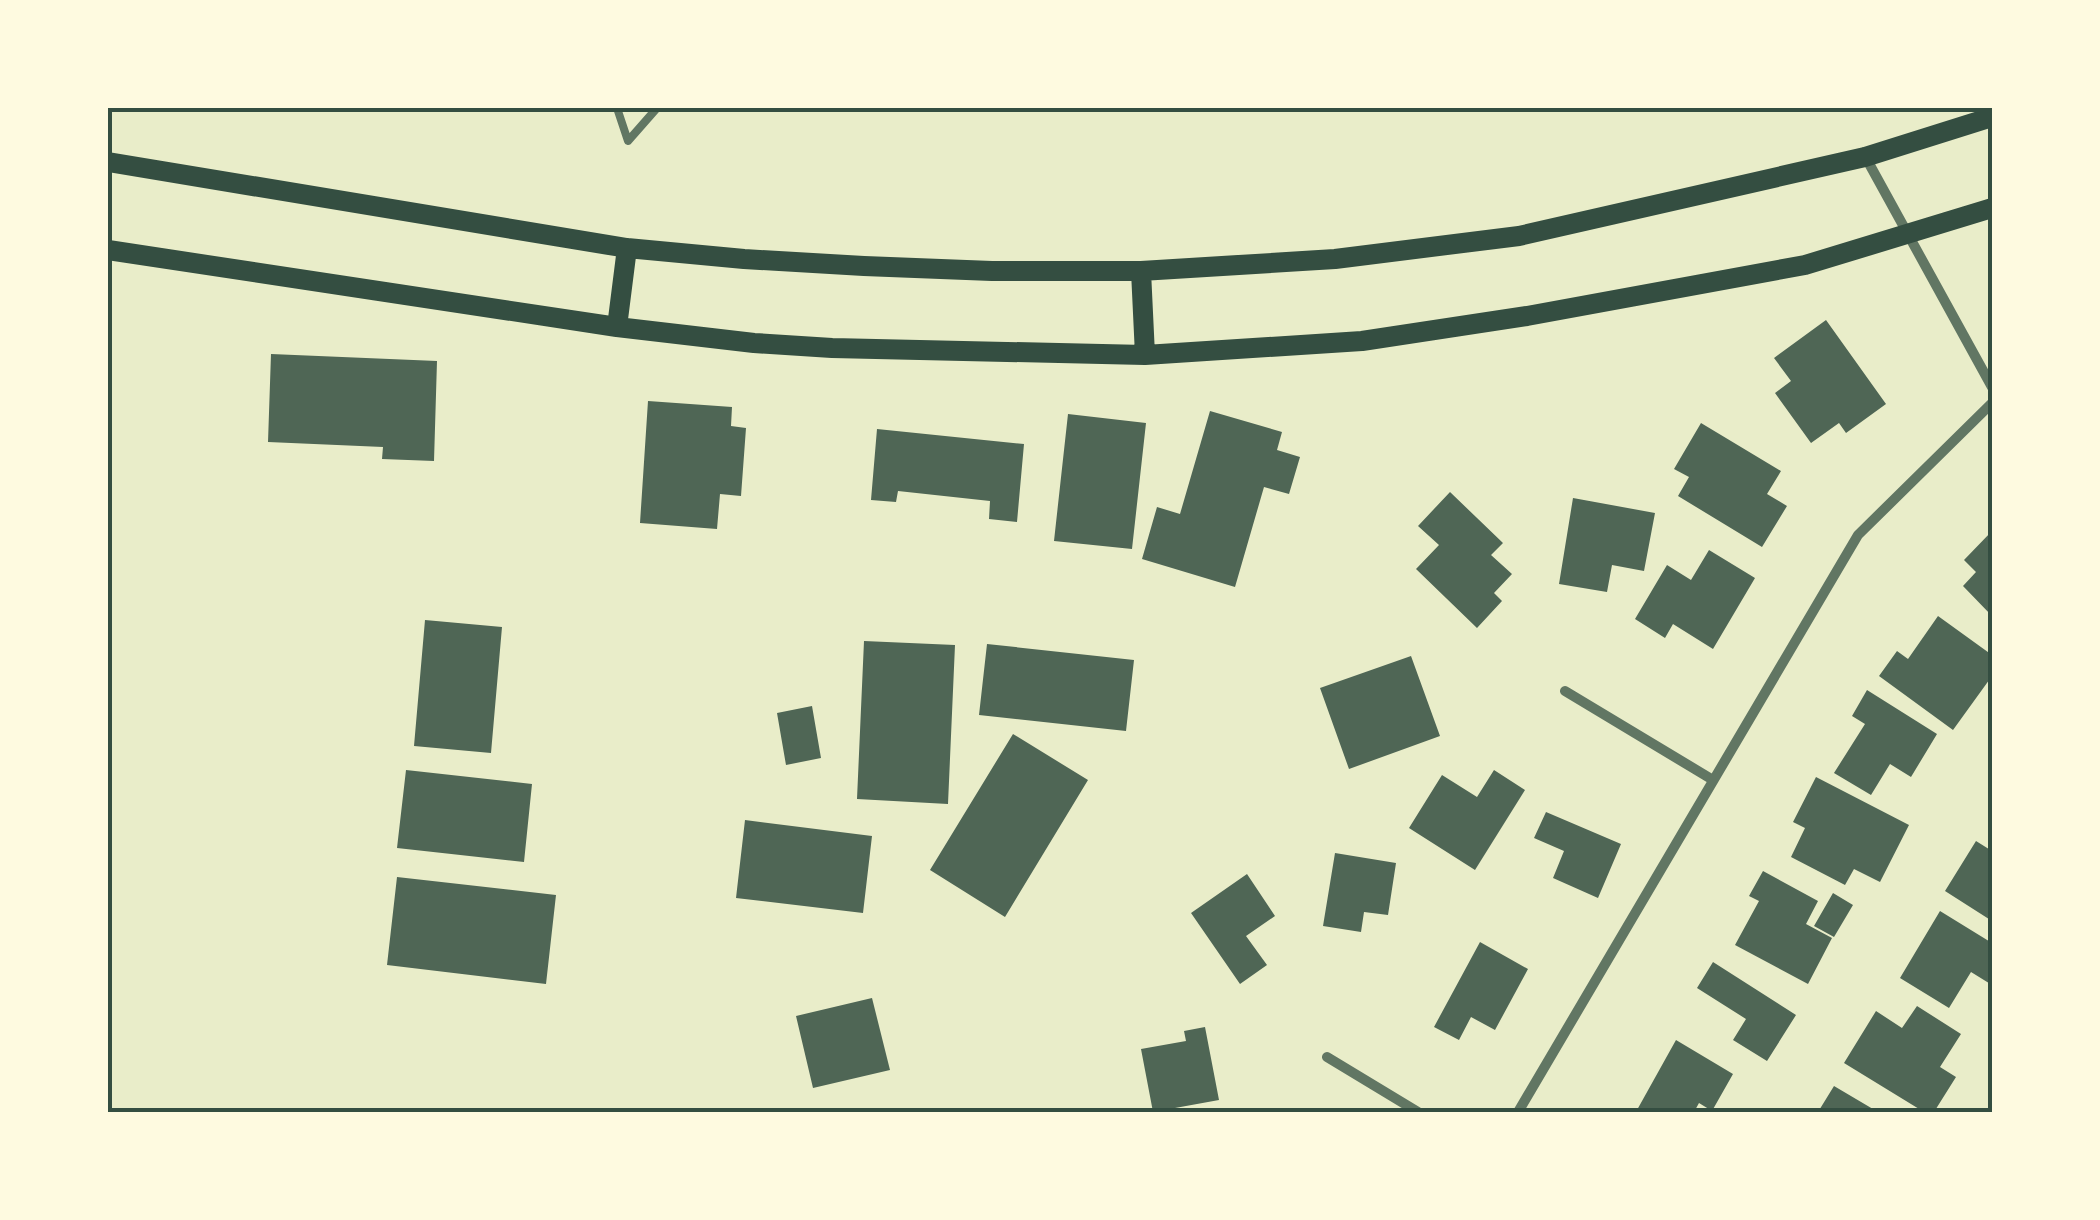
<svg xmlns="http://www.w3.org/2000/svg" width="2100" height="1220" font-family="Barlow,sans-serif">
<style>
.building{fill:#4f6655}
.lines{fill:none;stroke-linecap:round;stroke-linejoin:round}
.service{stroke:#617663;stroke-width:8}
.minor{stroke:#617663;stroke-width:10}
.secondary{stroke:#344e41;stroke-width:20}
.neatline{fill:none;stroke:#344e41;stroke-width:4}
</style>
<rect width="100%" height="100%" fill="#e9edc9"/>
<path class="building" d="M1826 320 1886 404 1846 433 1839 423 1811 443 1775 393 1791 381 1774 358Z
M271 354 437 361 434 461 382 459 383 447 268 442Z
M648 401 732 407 731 426 746 428 741 496 720 494 717 529 640 523Z
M1210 411 1282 432 1277 450 1300 457 1289 494 1264 487 1235 587 1142 559 1157 507 1180 514Z
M1068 414 1146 423 1132 549 1054 541Z
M1701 423 1781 471 1767 494 1787 506 1762 547 1678 496 1689 477 1674 469Z
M877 429 1024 444 1017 522 989 519 990 501 898 491 896 502 871 500Z
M1450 492 1503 543 1491 555 1512 574 1494 593 1502 601 1477 628 1416 569 1439 545 1418 526Z
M1573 498 1655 513 1644 571 1612 565 1607 592 1559 584Z
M1992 531V616L1963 586 1976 572 1964 560Z
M1709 550 1755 578 1713 649 1673 624 1665 638 1635 619 1667 565 1691 580Z
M1938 616 1992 655V676L1953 730 1879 676 1897 651 1908 659Z
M425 620 502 627 491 753 414 746Z
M864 641 955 645 948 804 857 799Z
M987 644 1134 660 1126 731 979 715Z
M1411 656 1440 736 1349 769 1320 688Z
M1867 690 1937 734 1911 777 1890 764 1871 795 1834 773 1865 724 1852 716Z
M812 706 821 758 786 765 777 713Z
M1013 734 1088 780 1005 917 930 870Z
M406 770 532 784 524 862 397 848Z
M1494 770 1525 790 1475 870 1409 828 1442 775 1477 797Z
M1816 777 1909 825 1880 882 1854 869 1845 885 1791 857 1805 828 1793 822Z
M1546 812 1621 844 1598 898 1553 878 1564 851 1534 838Z
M745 820 872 836 863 913 736 898Z
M1976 841 1992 851V921L1945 891Z
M1335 853 1396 863 1388 915 1364 912 1361 932 1323 926Z
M1763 871 1818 901 1806 924 1832 938 1808 984 1735 945 1759 901 1749 896Z
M1247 874 1275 916 1246 936 1267 965 1240 984 1191 913Z
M397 877 556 895 546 984 387 965Z
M1833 893 1853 905 1834 937 1814 926Z
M1940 911 1992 943V985L1971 972 1949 1008 1900 978Z
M1480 942 1528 969 1495 1030 1471 1017 1459 1040 1434 1027Z
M1713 962 1796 1015 1767 1061 1733 1040 1746 1019 1697 988Z
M872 998 890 1070 813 1088 796 1016Z
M1917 1006 1961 1034 1940 1067 1956 1077 1934 1112H1924L1844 1063 1876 1011 1902 1028Z
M1205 1027 1219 1100 1153 1112 1141 1049 1186 1041 1184 1031Z
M1676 1040 1733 1074 1712 1111 1699 1103 1694 1112H1642L1637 1110Z
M1834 1086 1878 1112H1818Z"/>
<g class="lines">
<path class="service" d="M617 108 628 141 657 108"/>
<path class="minor" d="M1866 158 1992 387
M1565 691 1713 780
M1327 1057 1418 1112
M1518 1112 1858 535 1992 403"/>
<path class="secondary" d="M108 162 627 248 744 259 864 266 992 271H1141L1335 259 1519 236 1865 157 1992 117
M108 250 617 327 754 343 832 348 1145 355 1362 341 1527 316 1805 265 1992 208
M1141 271 1145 355
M617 327 627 248"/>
</g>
<rect width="2100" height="1220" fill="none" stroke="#fefae0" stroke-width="220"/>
<rect x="110" y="110" width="1880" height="1000" class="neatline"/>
</svg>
